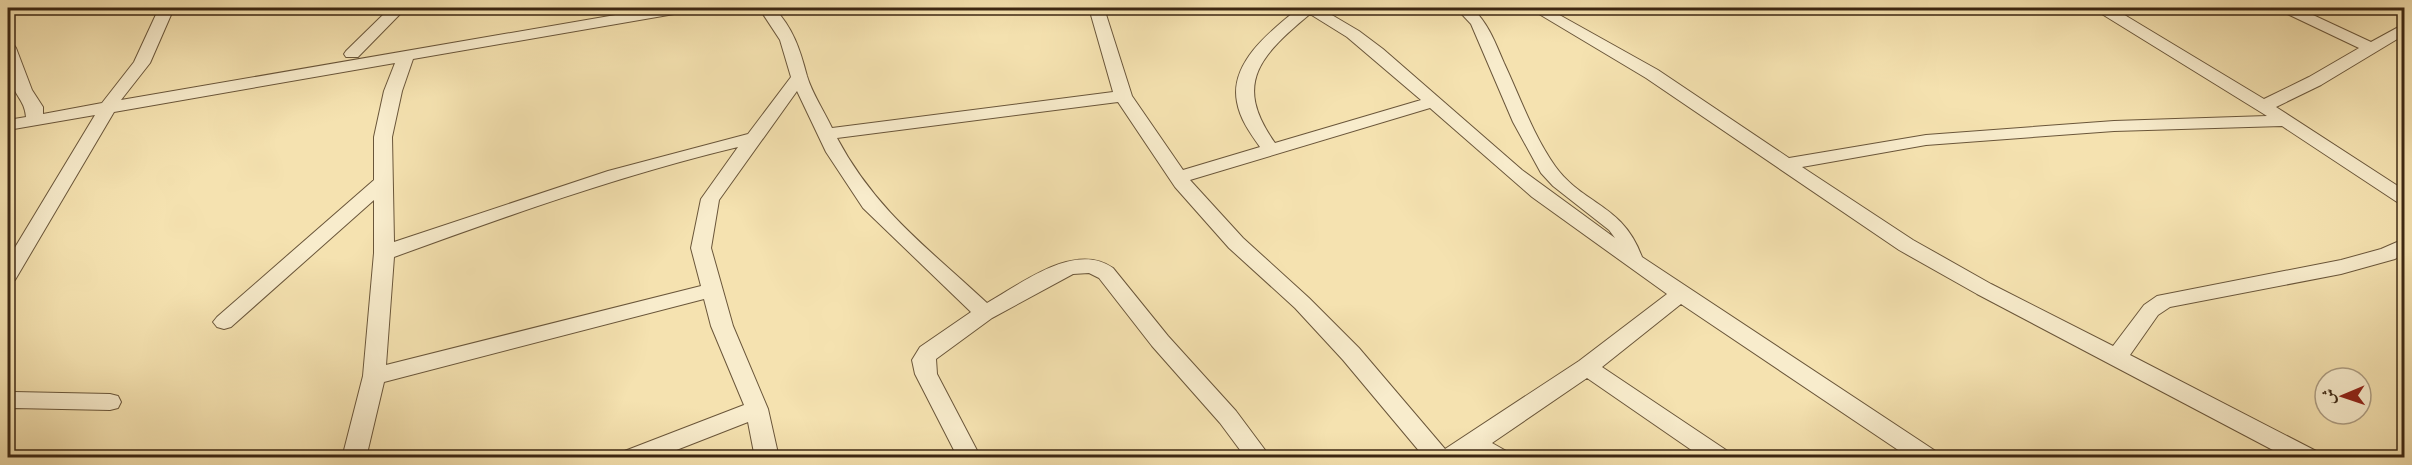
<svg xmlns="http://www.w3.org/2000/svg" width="2412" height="465" font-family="'IM FELL Double Pica',Amiri,serif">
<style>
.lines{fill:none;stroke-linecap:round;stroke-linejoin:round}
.minor-casing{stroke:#6a563a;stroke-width:2}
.minor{fill:#f8eccc;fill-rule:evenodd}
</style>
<rect width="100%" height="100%" fill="#f5e2b0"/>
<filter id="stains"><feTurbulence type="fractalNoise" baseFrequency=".00333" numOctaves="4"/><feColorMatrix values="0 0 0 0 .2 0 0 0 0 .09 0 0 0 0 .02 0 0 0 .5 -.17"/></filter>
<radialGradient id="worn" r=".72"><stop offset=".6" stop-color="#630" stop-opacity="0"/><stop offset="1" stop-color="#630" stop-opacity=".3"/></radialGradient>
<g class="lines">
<g class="minor-casing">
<path id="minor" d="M159 8H174L150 63 121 100 656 8H687L686 11 680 13 413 59 402 91 392 137 394 242 608 171 748 134 791 77 780 40 759 8H774C793 28 800 49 807 76 812 93 824 111 832 128L1113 92 1089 8H1104L1132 96 1183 170 1260 147C1250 133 1240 119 1237 102 1229 62 1273 29 1299 8H1320L1359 31 1383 49 1522 170 1615 238 1609 230 1553 186 1541 173 1513 122 1471 24 1456 8H1472C1488 23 1495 42 1504 63 1520 97 1533 135 1555 166 1583 205 1623 204 1642 257L1937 452 1940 458H1910L1681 304 1602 367 1729 452 1732 458H1703L1587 378 1492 443 1508 452 1511 458H1478L1473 455 1469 458H1425L1343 360 1295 308 1229 248 1175 187 1118 102 837 138C876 211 928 248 987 303 1021 284 1075 241 1113 268L1168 336 1236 411 1271 458H1246L1220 423 1152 346 1099 278 1089 273 1073 274 992 318 936 359 937 374 981 458H958L915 374 912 360 920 347 971 312 863 208 826 152 797 91 719 200 711 248 733 326 768 409 779 458H755L748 422 656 458H619L622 452 744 405 711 326 704 299 384 382 366 458H342L363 376 374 253V200L231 327 224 329 217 327 213 322 217 317 374 180V137L384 91 395 63 114 112 15 280 8 282V259L95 115 8 130V120L26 117C25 105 20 100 15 91 7 75 8 60 8 43L14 45 16 48 32 90 43 107V114L102 103 134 62ZM1310 14 1347 37 1421 100 1275 143C1232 83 1261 55 1310 14ZM1430 108 1532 197 1667 294 1579 361 1445 449 1359 348 1309 298 1243 238 1190 180ZM738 147 701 199 691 248 701 286 386 365 394 257C507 216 621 175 738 147Z
M390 8H406L358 57H346L344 54 346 51Z
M1529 8H1547L1658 70 1789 158 1926 135 2114 121 2267 116 2097 11 2096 8H2113L2264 99 2309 77 2359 48 2281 11 2280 8H2298L2371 42 2404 24V35L2321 85 2276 107 2404 190V204L2397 202 2282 126 2114 131 1926 145 1802 167 1913 240 1991 284 2113 346 2144 305 2157 296 2341 260 2381 249 2404 239V253L2395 259 2341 274 2170 307 2158 315 2130 355 2318 452 2321 458H2288L1977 294 1899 250 1646 78Z
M14 392 110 394 118 396 121 402 118 408 110 410 14 408 8 410V394Z"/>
</g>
<use href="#minor" class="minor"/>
</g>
<rect width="2412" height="465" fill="none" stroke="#f5e2b0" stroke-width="30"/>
<rect x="9" y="9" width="2394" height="447" fill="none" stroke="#3c2712" stroke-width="3"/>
<rect x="15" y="15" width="2382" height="435" fill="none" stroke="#3c2712" stroke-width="1.5"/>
<g transform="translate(2343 396) rotate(268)"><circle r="28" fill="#f8eccc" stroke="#ad9d82" stroke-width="1.5"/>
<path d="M0-4.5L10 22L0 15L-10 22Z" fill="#8f2418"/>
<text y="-9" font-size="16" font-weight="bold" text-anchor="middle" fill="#3c2712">ش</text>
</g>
<rect width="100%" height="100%" filter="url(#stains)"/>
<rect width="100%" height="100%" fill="url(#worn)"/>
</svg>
